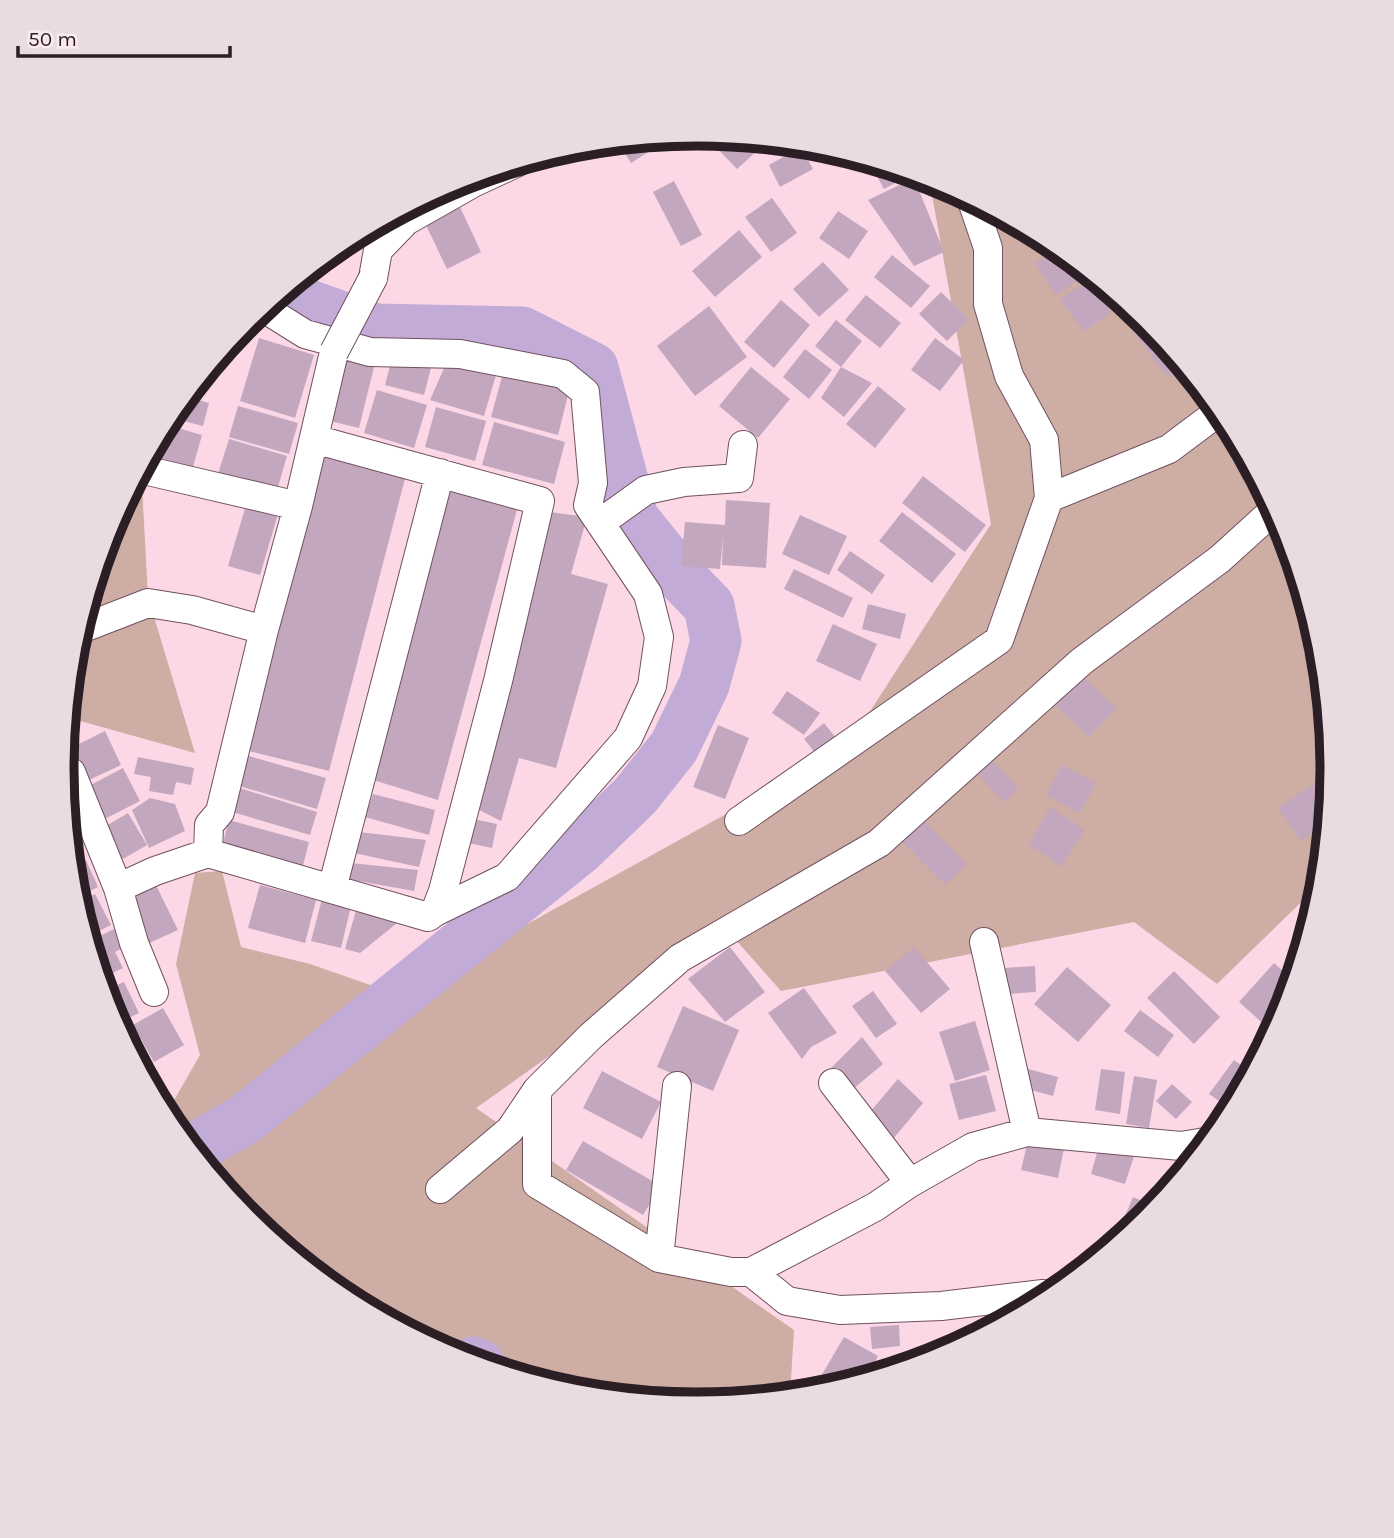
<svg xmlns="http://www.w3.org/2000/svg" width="1394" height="1538" font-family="Karla,sans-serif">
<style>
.green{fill:#ceada4}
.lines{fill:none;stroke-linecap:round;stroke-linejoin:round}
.river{stroke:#c2abd6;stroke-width:51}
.building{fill:#c3a7bf}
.minor-casing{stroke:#70515e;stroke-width:30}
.minor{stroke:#fff;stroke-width:28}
.minor-bridge-casing{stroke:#70515e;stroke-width:30;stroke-linecap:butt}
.minor-bridge{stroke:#fff;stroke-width:28}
.rim{fill:none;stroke:#2b1e24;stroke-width:9}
</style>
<rect width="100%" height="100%" fill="#fcd7e6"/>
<path class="green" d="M929 178 941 182 1051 241 1147 320 1226 416 1285 526 1321 645 1333 769 1321 883 1217 984 1134 922 781 991 727 930 476 1108 794 1330 790 1396 697 1405 573 1392 453 1356 343 1297 247 1218 168 1122 165 1116 200 1055 176 964 195 873 222 871 241 947 310 964 399 995 847 747 991 524Z
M141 467 148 597 195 753 66 717 74 645 110 525Z"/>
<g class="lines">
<path class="river" d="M191 1150 244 1120 580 849 635 796 674 747 704 685 716 641 709 606 679 575 633 518 593 368 522 332 376 329 278 294
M473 1362 479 1364"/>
</g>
<path class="building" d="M718 135 769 140 737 169 711 142Z
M674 136 631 163 619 144 624 140Z
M815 145 821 146 840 151 828 161Z
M801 147 813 169 780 187 769 165Z
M868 160 909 172 910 175 884 189Z
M914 178 944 252 914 266 868 200Z
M674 181 702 235 681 246 653 192Z
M772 198 797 233 771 252 745 217Z
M460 207 481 252 447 269 425 223Z
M838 211 868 231 849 259 819 238Z
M739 230 762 257 715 297 692 271Z
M1059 248 1078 263 1086 275 1056 295 1035 263Z
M892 255 930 286 911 308 874 277Z
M823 262 849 290 819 317 793 289Z
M1086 282 1111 312 1084 331 1060 300Z
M941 292 969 319 947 341 919 314Z
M866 295 901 323 880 348 845 320Z
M781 300 810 325 774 368 744 342Z
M709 306 747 357 695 396 657 346Z
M1139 314 1183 364 1167 377 1127 323Z
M836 320 862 341 841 367 815 346Z
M259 338 314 355 295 418 240 401Z
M935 338 964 360 940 391 911 370Z
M805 349 832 370 809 399 783 377Z
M392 358 431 368 424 395 385 385Z
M347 360 374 367 359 428 330 421Z
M446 364 496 375 484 416 430 400Z
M751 367 790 399 758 438 719 406Z
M841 367 872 383 844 417 821 398Z
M503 373 569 391 558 435 491 417Z
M878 386 906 409 875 448 846 424Z
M377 390 427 405 414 448 364 433Z
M185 396 209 403 203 426 168 417Z
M238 406 298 423 289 454 229 437Z
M436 407 486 421 475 461 425 447Z
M494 422 565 442 554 484 482 465Z
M164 424 202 435 193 467 147 455Z
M229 439 287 456 276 494 217 477Z
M322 449 407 471 329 771 245 750Z
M923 476 986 525 965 552 902 503Z
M444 486 518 506 438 800 370 779Z
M726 500 770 503 766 568 722 565 723 536 720 569 681 566 685 522 725 525Z
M246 505 278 514 260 575 228 566Z
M550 512 587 517 571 574 608 584 556 768 519 758 501 821 475 808Z
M902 512 956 554 932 583 879 541Z
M800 515 847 536 829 575 782 554Z
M850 551 885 575 872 594 837 570Z
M794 569 853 598 843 618 784 589Z
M868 604 906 614 900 639 862 629Z
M833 624 877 644 860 681 816 661Z
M1082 676 1116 708 1089 737 1055 705Z
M787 691 820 713 804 735 772 713Z
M824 723 840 743 820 759 804 739Z
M718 725 749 738 725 799 693 787Z
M105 731 121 765 85 782 69 749Z
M985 753 1018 788 1004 802 971 767Z
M245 755 326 778 317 809 236 785Z
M138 757 194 768 191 785 176 782 173 795 149 791 151 777 134 774Z
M1062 765 1096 783 1080 813 1046 795Z
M123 768 140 801 99 822 83 789Z
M1316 782 1330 801 1328 822 1301 841 1278 808Z
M236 787 317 812 310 835 229 811Z
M373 794 435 810 429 835 365 817Z
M150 798 175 804 185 831 149 848 132 810Z
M1050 807 1085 830 1061 867 1029 844Z
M128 813 147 845 121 860 101 829Z
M464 817 497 824 492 848 459 841Z
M922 819 966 864 945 885 901 840Z
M229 820 309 842 302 869 222 847Z
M359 832 426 840 419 867 354 853Z
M1326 842 1324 859 1323 867 1312 853Z
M86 860 98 887 75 898 71 867Z
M351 863 418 870 414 891 347 879Z
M153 879 178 930 147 944 122 894Z
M260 885 316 900 305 943 248 928Z
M95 894 111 925 87 937 76 903Z
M322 899 351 906 341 948 311 941Z
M357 907 402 919 360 953 345 949Z
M114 929 123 948 115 952 123 968 100 979 88 942Z
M730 947 765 992 725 1022 688 979Z
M914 947 950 989 921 1013 885 971Z
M1274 963 1294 981 1286 1008 1268 1028 1239 1002Z
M1035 966 1036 992 1006 994 1004 968Z
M1067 967 1111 1005 1078 1042 1034 1004Z
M1174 971 1220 1017 1194 1044 1147 998Z
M124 982 139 1013 116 1024 103 991Z
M804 988 837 1033 811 1047 802 1059 768 1013Z
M873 991 897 1024 876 1038 852 1006Z
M683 1006 739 1030 713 1091 657 1067Z
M163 1008 184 1045 154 1062 133 1025Z
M1140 1010 1174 1035 1158 1057 1124 1031Z
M975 1021 990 1070 955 1081 939 1032Z
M862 1037 883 1064 848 1093 829 1070Z
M140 1041 161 1083 150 1088 128 1047Z
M1234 1060 1252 1073 1232 1110 1209 1094Z
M1021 1067 1058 1077 1053 1096 1016 1086Z
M1101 1069 1125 1072 1120 1114 1095 1110Z
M602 1071 661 1102 642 1139 583 1108Z
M986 1075 996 1111 959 1120 949 1084Z
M1134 1076 1157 1080 1149 1128 1126 1124Z
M898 1079 923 1103 893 1139 864 1119Z
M1172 1084 1192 1102 1176 1119 1156 1101Z
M1029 1136 1065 1144 1058 1178 1021 1170Z
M583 1141 661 1186 643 1215 566 1170Z
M1099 1146 1134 1156 1125 1184 1091 1174Z
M1133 1197 1156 1207 1146 1219 1118 1242 1115 1240Z
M899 1325 900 1346 872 1349 870 1327Z
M844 1337 878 1356 866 1379 839 1387 820 1378Z"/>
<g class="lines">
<g class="minor-casing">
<path id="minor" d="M373 278 378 250 406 221 473 183 516 163
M262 307 305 334 370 352 460 354 563 374 585 392 593 483 588 505 648 594 659 637 652 686 628 738 507 877 435 912
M141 467 144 470 298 506
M1049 498 1169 449 1221 410
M600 523 646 490 684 482 739 478 743 445
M86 627 148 603 192 610 264 630 298 506 334 352
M264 630 220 812 209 825 208 853 428 917 435 912 443 891 498 681 540 501 314 439
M62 775 71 772 118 888 134 943 154 992
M739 821 999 640 1049 498 1044 440 1009 376 988 304V248L971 198
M118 888 155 871 208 853
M332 889 440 473
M984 942 1027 1132
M833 1083 910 1183
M537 1090V1184L659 1258 731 1272H751L875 1207 910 1183 973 1147 1027 1132 1181 1146 1211 1141
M440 1189 510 1130 537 1090 591 1036 680 958 879 843 1082 661 1220 559 1275 509
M659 1258 677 1086
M751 1272 787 1301 840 1310 941 1306 1043 1294 1052 1296"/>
</g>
<use href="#minor" class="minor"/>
<g class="minor-bridge-casing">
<path id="minor-bridge" d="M334 352 373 278"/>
</g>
<use href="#minor-bridge" class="minor-bridge"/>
</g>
<path d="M0 0H1394V1538H0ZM74 769a623 623 0 1 1 1246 0a623 623 0 1 1-1246 0Z" fill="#eadbe1" fill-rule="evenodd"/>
<path class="rim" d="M74 769a623 623 0 1 1 1246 0a623 623 0 1 1-1246 0Z"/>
<path d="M18 46v10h212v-10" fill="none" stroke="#2b1e24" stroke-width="3.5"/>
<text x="28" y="46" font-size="21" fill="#2b1e24" stroke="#fbebf1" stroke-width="5" paint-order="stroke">50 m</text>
</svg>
